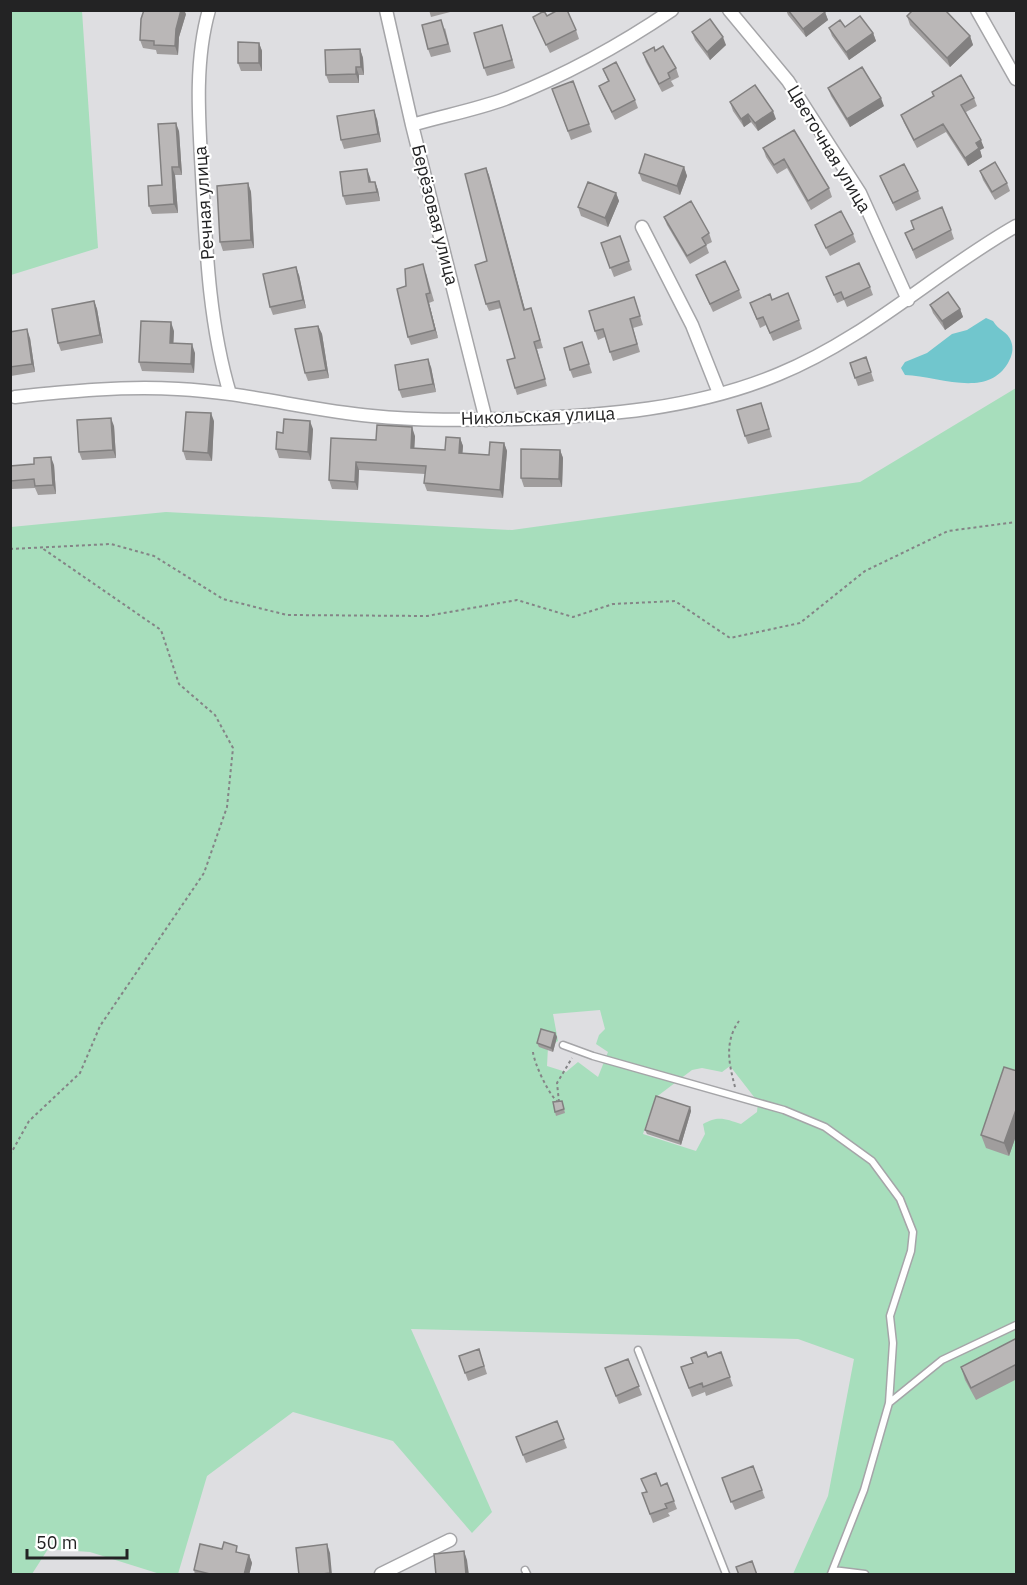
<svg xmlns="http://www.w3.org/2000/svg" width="1027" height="1585" font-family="'IBM Plex Sans',sans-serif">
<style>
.green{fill:#a7debc;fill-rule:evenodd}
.water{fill:#71c6cd}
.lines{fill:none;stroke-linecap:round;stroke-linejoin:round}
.lane-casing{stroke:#a5a5a8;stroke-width:9}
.street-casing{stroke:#a5a5a8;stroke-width:15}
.path{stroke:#848486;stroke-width:2;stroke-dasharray:3 3;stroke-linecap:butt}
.lane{stroke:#fff;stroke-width:6}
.street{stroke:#fff;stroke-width:12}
.wall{fill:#a09d9d}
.shaded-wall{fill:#828080}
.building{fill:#bab7b7;stroke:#828080;stroke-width:1.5}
.labels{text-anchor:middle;stroke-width:4.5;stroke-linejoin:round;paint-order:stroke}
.street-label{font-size:18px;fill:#232324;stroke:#fff}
</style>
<rect width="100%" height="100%" fill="#dedee1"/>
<path class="green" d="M11 10 82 11 98 248 11 275Z
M1016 388V1574H793L828 1496 854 1359 798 1339 411 1329 492 1512 472 1533 393 1441 293 1412 207 1476 178 1574H160L90 1552 48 1549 32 1574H11V527L166 512 512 530 860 482ZM600 1010 605 1029 599 1035 596 1044 608 1052 598 1077 578 1062 566 1072 547 1066 548 1047 558 1041 553 1014ZM730 1066 758 1102 757 1112 741 1124C726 1119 718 1115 703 1124L705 1134 696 1151 643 1134 655 1098 692 1070 702 1068 722 1072Z"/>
<path class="water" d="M986 318 993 321C998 330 1008 332 1011 341 1014 349 1012 356 1008 363 987 399 938 376 905 375L901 368 905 362 927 353 952 334 967 330Z"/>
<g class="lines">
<g class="lane-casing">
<path id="lane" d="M563 1045 593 1056 784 1110 825 1127 872 1161 900 1199 913 1232 911 1251 890 1316 893 1343 889 1403 864 1490 831 1574
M638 1350 726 1574
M889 1403 942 1360 1016 1325
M525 1570 527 1574
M833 1570 865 1574"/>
</g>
<g class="street-casing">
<path id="street" d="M209 10C194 62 199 122 202 175 206 248 209 324 230 394
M386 10 412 125 486 420
M729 10 788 81 860 193 908 300
M977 10 1016 79
M412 125C442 116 475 110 505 99 564 76 619 46 672 10
M642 227 692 325 719 393
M15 397C70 391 123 386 178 389 244 392 307 410 372 416 419 421 467 420 515 419 605 416 695 409 779 374 867 338 935 272 1016 226
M381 1574 450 1540"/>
</g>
<path class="path" d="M10 549 111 544 154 556 223 599 287 615 427 616 517 600 573 617 613 604 675 601 730 638 800 623 865 571 948 531 1016 522
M533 1052C534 1063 549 1096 559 1103
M735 1087C729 1064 724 1042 739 1021
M559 1102 557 1083 572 1058
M10 1155 29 1121 80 1073 100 1026 204 873 227 807 233 748 215 715 179 684 161 630 42 548"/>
<use href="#lane" class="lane"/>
<use href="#street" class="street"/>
</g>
<path class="wall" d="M429 10 454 11 431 17Z
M786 10H824L828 20 806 37 788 15Z
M186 14 179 37 178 55 157 54 156 50 143 48 140 40Z
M547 16 576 30 579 39 550 53 533 17Z
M907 16 970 36 973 45 950 67 910 25Z
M502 25 515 68 487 76 484 68Z
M845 27 873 33 876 41 849 60 832 36 829 28Z
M445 28 451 52 431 57 428 49Z
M692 32 726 45 710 60 695 40Z
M259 43 262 51V71H241L238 63Z
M360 49 363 58 364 75H359V83H329L326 75Z
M655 51 676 68 679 77 671 81 674 86 662 92 646 62 643 53Z
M603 69 635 100 638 108 615 120 602 94 599 86 608 81Z
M573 81 592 132 571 140 552 89Z
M828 88 884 106 850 127 831 96Z
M932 92 974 98 977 106 966 112 984 148 980 150 982 157 968 166 946 132 917 148 904 123 901 115 933 97Z
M730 102 776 119 758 131 751 122 744 127 733 111Z
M377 119 381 142 344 149 341 140Z
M794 130 829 188 832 197 811 210 787 168 777 174 766 157 763 148Z
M179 131 182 175H175L178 213 152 214 149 206 162 185Z
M684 167 687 176 680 195 642 181 639 173Z
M486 168 525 310 531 308 543 348 537 349 547 386 517 395 515 388V358L501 308 489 311 486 304Z
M980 171 1007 183 1010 191 995 200 983 180Z
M880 176 918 191 921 199 896 211Z
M370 177 371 182H375L378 190 380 201 346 205 343 196Z
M248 183 251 192 254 248 223 251 220 242Z
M616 193 619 201 608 227 581 216 578 207Z
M664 217 709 233 712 242 706 245 709 253 690 264 667 225Z
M911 221 951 230 954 239 916 259 905 233 914 230Z
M815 225 853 234 856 242 830 256 818 233Z
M620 236 632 270 614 277 601 243Z
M426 273 434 301 429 303 438 338 411 345 408 337Z
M299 275 306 308 273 315 270 307Z
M696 275 739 290 742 298 713 312Z
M826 277 870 287 873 295 847 307 844 300 837 303Z
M634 297 643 325 633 328 640 352 613 361 605 337 598 340 595 331Z
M772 300 799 320 802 329 773 341 766 325 760 328 750 303Z
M94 301 97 309 103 343 61 351 58 343Z
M930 305 960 309 963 317 945 330 933 313Z
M318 326 322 334 329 378 308 381 305 373Z
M174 331 173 344 195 353 194 373 142 371 139 362Z
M10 332 30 338 35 372 11 376Z
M582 342 592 373 573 378 570 370Z
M866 357 874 381 858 386 850 363Z
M431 367 436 392 402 398 399 390Z
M761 403 772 437 748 444 745 436Z
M214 421 212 461 186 460 183 451Z
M114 426 116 458 82 460 79 452Z
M313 429 311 460 279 458 276 449 283 433Z
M415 436 414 448 445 450 460 438 463 446 462 453 489 455 504 443 507 451 503 498 427 491 424 483 425 474 359 470 358 490 332 489 329 480 376 440Z
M560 450 563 458 562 487H524L521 478Z
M34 464 54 465 56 494 38 495 35 488 12 489 10 485V466Z
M555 1033 557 1037 553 1052 539 1047 537 1043Z
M1017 1071V1133L1009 1156 986 1148 981 1135Z
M562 1101 565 1113 556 1116 555 1112Z
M690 1107 691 1111 681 1145 647 1134 645 1130Z
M1017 1338V1379L976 1400 965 1380 961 1367Z
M479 1349 487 1374 468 1381 459 1356Z
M721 1352 733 1386 706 1396 705 1392 692 1397 681 1367Z
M628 1359 642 1395 619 1404 605 1368Z
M557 1421 567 1448 526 1463 516 1437Z
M753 1466 765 1498 735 1510 722 1478Z
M667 1483 677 1509 668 1513 670 1516 653 1523 642 1493Z
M240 1553 249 1555 252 1563 249 1575H195L194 1570Z"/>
<path class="shaded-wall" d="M181 10H184L186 14 179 37 178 55 175 46 176 29Z
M825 12 828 20 806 37 803 29Z
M873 33 876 41 849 60 846 52Z
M970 36 973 45 950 67 947 58Z
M723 37 726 45 710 60 707 52Z
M259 43 262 51V71L259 63Z
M360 49 363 58 364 75 361 67Z
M356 67 359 75V83L356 74Z
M881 98 884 106 850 127 847 119Z
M374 110 377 119 381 142 378 134Z
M773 111 776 119 758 131 755 123Z
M748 114 751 122 744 127 741 119Z
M176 123 179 131 182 175 179 167Z
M981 140 984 148 980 150 982 157 968 166 965 158 976 143Z
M172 167 175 175 178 213 174 204Z
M684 167 687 176 680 195 677 186Z
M486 168 489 175 527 317 524 310Z
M367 169 370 177 372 191 369 182Z
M375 182 378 190 380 201 377 192Z
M248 183 251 192 254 248 251 240Z
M616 193 619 201 608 227 605 218Z
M296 267 299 275 306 308 303 300Z
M426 294 429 303 438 338 435 330Z
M94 301 97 309 103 343 100 335Z
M960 309 963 317 945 330 942 321Z
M171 322 174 331 173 352 170 343Z
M318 326 322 334 329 378 326 370Z
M27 329 30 338 35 372 32 364Z
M192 344 195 353 194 373 191 364Z
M428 359 431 367 436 392 433 384Z
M211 413 214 421 212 461 208 453Z
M111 418 114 426 116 458 113 450Z
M310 421 313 429 311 460 308 452Z
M412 427 415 436 414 456 411 448Z
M460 438 463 446 462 461 459 453Z
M504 443 507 451 503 498 500 490Z
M560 450 563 458 562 487 559 479Z
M51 457 54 465 56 494 53 485Z
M356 462 359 470 358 490 355 482Z
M555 1033 557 1037 553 1052 551 1048Z
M690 1107 691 1111 681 1145 679 1141Z
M1017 1107V1133L1009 1156 1004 1143Z
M327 1544 330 1553 332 1575H331L330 1573Z
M464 1551 467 1560 469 1575H466Z
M249 1555 252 1563 249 1575H244Z"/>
<path class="building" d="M144 10H181L176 29 175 46 154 45V41L140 40 141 19Z
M558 10H567L576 30 546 45 533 17 544 11 547 16Z
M788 10H824L825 12 803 29Z
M913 10H945L970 36 947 58 907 16Z
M860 16 873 33 846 52 829 28 840 20 845 27Z
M710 19 723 37 707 52 692 32Z
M441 20 448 44 428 49 422 25Z
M502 25 512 60 484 68 474 33Z
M238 42 259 43V63H238Z
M663 46 676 68 668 73 670 78 659 84 643 53 654 47 655 51Z
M360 49 361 67H356V74L326 75 325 50Z
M616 62 635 100 612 112 599 86 609 81 603 69Z
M862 67 881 98 847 119 828 88Z
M961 75 974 98 961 105 981 140 976 143 979 148 965 158 943 124 914 140 901 115 934 96 932 92Z
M573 81 589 124 568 131 552 89Z
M755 85 773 111 755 123 748 114 741 119 730 102Z
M374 110 378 134 341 140 337 116Z
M176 123 179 167H172L174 204 149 206 148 186 162 185 158 124Z
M794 130 829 188 808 201 784 159 774 165 763 148Z
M645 154 684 167 677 186 639 173Z
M995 162 1007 183 992 192 980 171Z
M904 164 918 191 893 203 880 176Z
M486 168 524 310 531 308 540 340 534 342 545 379 515 388 507 360 515 358 499 301 486 304 475 265 487 261 465 174Z
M367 169 369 182H375L377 192 343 196 340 172Z
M588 182 616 193 605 218 578 207Z
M248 183 251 240 220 242 217 186Z
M691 201 709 233 702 238 706 245 687 256 664 217Z
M942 207 951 230 913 250 905 233 914 229 911 221Z
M841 211 853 234 826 248 815 225Z
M620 236 629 261 610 268 601 243Z
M725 261 739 290 710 304 696 275Z
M859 263 870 287 844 299 841 292 834 295 826 277Z
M423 264 430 293 426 294 435 330 408 337 397 289 406 286 405 269Z
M296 267 303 300 270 307 263 274Z
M948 292 960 309 942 321 930 305Z
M788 293 799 320 770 333 763 317 757 319 750 303 770 294 772 300Z
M634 297 640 316 630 319 637 344 610 352 603 329 595 331 589 311Z
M94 301 100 335 58 343 52 309Z
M141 321 171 322 170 343 192 344 191 364 139 362Z
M318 326 326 370 305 373 295 329Z
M27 329 32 364 10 367V332Z
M582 342 589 364 570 370 564 348Z
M866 357 871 372 855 378 850 363Z
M428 359 433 384 399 390 395 365Z
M761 403 769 429 745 436 737 410Z
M186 412 211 413 208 453 183 451Z
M111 418 113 450 79 452 77 420Z
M284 419 310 421 308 452 276 449 277 432 283 433Z
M377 425 412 427 411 448 445 450 446 437 460 438 459 453 489 455 490 442 504 443 500 490 424 483 426 466 356 462 355 482 329 480 331 438 376 440Z
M521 449 560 450 559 479 521 478Z
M51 457 53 485 35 486 34 479 10 481V466L34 464V458Z
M541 1029 555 1033 551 1048 537 1043Z
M1004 1067 1017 1071V1107L1004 1143 981 1135Z
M656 1096 690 1107 679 1141 645 1130Z
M562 1101 564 1109 555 1112 553 1102Z
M1017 1338V1364L971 1388 961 1367Z
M479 1349 484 1366 465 1373 459 1356Z
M706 1352 708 1357 721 1352 730 1377 703 1387 702 1383 689 1388 681 1367 693 1363 691 1358Z
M628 1359 639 1386 616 1396 605 1368Z
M557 1421 564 1439 523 1455 516 1437Z
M753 1466 762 1490 731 1502 722 1478Z
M656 1473 661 1486 667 1483 674 1501 665 1504 667 1508 650 1514 642 1493 647 1492 641 1479Z
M224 1542 237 1546 236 1552 249 1555 244 1575H214L194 1570 200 1544 222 1549Z
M327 1544 330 1573 315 1575H299L296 1548Z
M464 1551 466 1575H436L434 1554Z
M752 1561 757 1575H739L736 1567Z"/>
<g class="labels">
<g class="street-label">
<text transform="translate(829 149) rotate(59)" y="6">Цветочная улица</text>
<text transform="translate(204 203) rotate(-94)" y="6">Речная улица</text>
<text transform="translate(435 215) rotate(76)" y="6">Берёзовая улица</text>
<text transform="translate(538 416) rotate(-2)" y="6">Никольская улица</text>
</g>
</g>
<rect width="1027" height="1585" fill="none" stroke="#232324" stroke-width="24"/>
<path d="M27 1549v9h100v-9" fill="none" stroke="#232324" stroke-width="3"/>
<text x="36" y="1549" font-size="18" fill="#232324" stroke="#ffffff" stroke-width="4.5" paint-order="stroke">50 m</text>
</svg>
